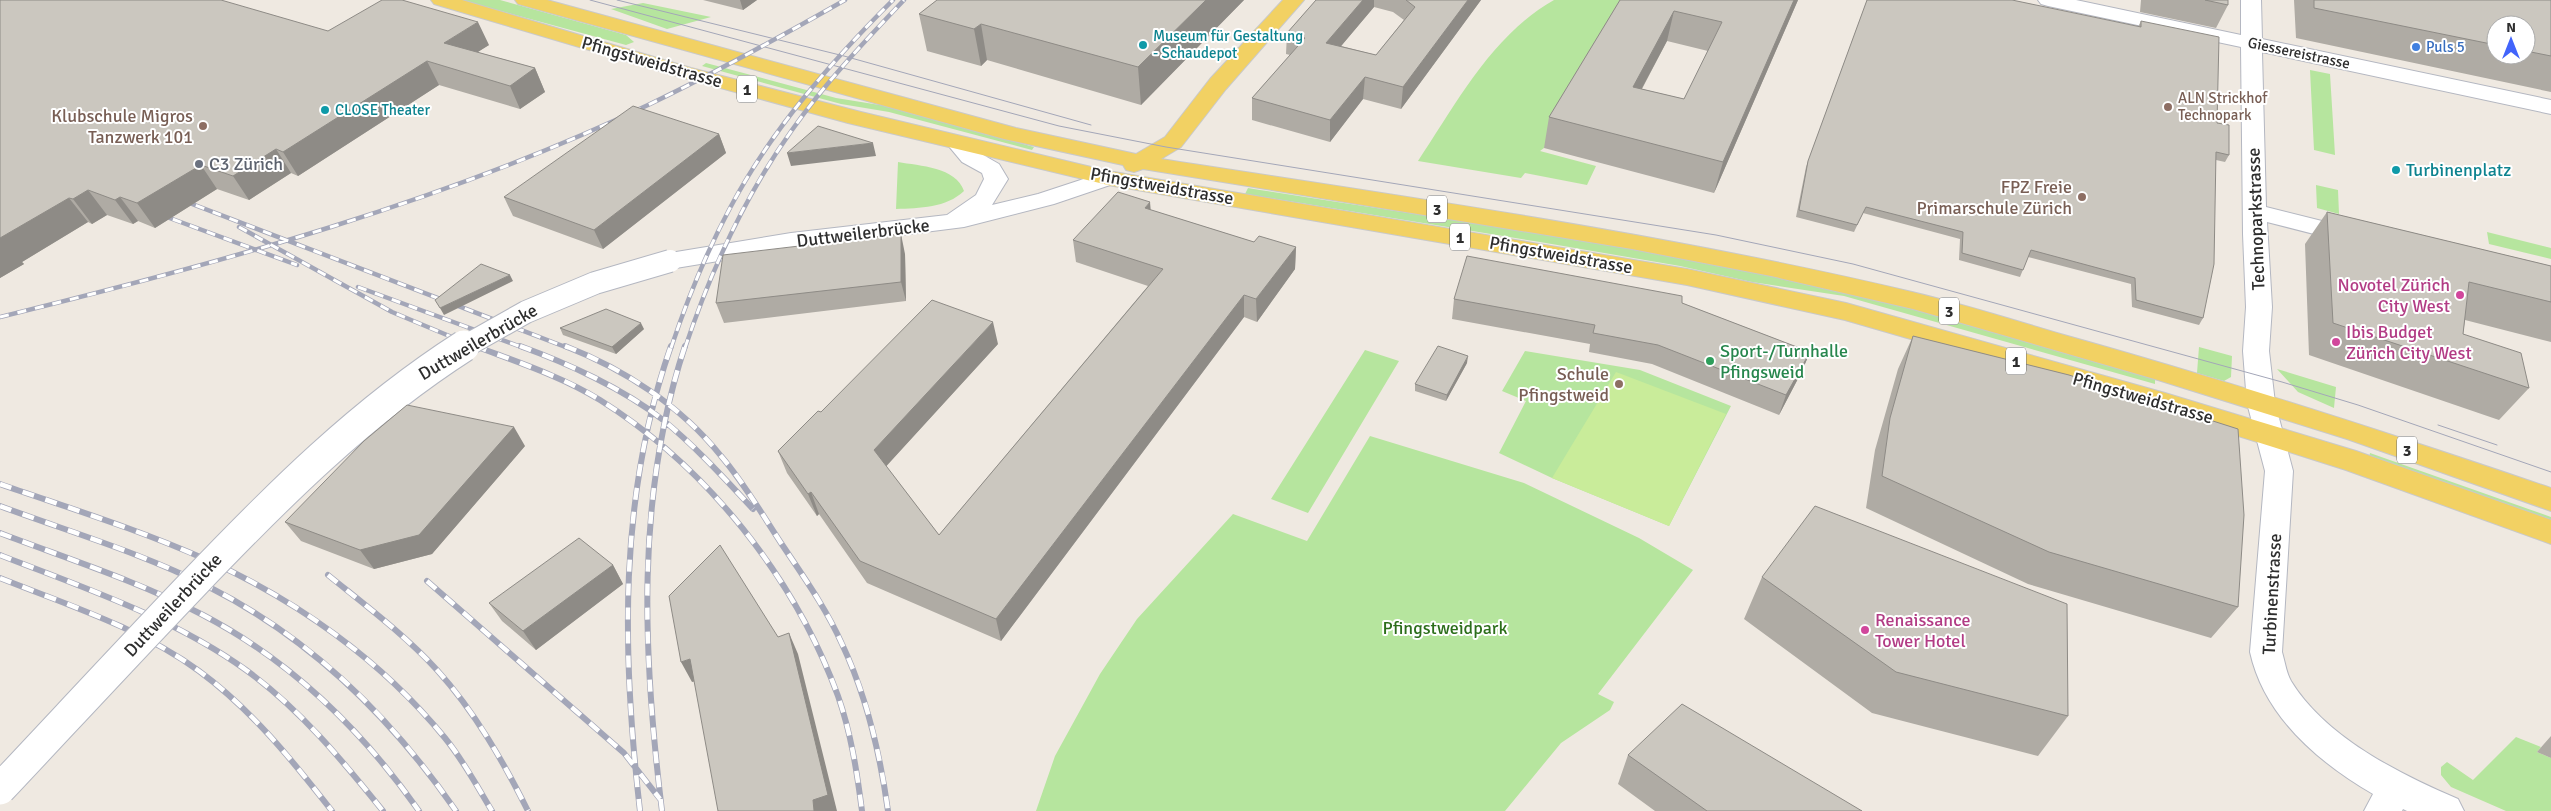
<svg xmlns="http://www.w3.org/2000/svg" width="2551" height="811" font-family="Signika,sans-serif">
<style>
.green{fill:#b6e59e}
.pitch{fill:#c9ec9a}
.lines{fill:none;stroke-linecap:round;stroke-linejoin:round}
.minor-casing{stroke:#b4b7c1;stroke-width:2}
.major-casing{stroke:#c9c9c9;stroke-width:2}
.minor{fill:#fff;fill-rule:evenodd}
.major{fill:#f2d163;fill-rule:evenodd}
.tram{stroke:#a3a6b8;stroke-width:1}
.rail-far1-casing{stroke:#a3a6b8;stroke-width:4.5}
.rail-casing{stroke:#a3a6b8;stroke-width:6}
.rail-far1{stroke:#fff;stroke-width:3;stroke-dasharray:9;stroke-linecap:butt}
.rail{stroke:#fff;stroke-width:4.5;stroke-dasharray:12;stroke-linecap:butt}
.minor-bridge-far1-casing{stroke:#b4b7c1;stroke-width:24;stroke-linecap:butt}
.minor-bridge-casing{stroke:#b4b7c1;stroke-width:33;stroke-linecap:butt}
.minor-bridge-far1{stroke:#fff;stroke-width:22}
.minor-bridge{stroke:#fff;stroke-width:31}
.wall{fill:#afaba4;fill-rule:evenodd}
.shaded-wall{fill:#8e8b86}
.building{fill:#cbc7bf;stroke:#8e8b86;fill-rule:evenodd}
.culture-dot{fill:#0f9aa8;stroke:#fff;stroke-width:2}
.shop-dot{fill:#3f7fe0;stroke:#fff;stroke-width:2}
.education-dot{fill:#8d6e63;stroke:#fff;stroke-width:2}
.worship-dot{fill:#6b7280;stroke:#fff;stroke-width:2}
.hotel-dot{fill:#d1479c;stroke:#fff;stroke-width:2}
.leisure-dot{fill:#2e9e5b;stroke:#fff;stroke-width:2}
.labels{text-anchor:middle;stroke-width:4;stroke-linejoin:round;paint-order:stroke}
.far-culture-label{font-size:15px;fill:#0d838f;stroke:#fff;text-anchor:start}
.far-shop-label{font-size:15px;fill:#366cbe;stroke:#fff;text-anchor:start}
.far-street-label{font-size:15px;fill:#2e2e2e;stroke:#fff}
.far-education-label{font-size:15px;fill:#785e54;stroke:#fff;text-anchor:start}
.shield{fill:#fff;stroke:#6d6d6d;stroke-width:1}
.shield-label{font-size:16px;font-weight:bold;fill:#2e2e2e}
.street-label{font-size:18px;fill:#2e2e2e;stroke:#fff}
.education-label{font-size:18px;fill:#785e54;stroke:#fff;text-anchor:end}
.worship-label{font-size:18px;fill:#5b616d;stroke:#fff;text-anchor:start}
.culture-label{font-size:18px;fill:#0d838f;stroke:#fff;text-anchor:start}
.hotel-label{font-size:18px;fill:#b23c85;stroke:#fff;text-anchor:start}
.leisure-label{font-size:18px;fill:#27864d;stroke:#fff;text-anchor:start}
.park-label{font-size:18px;fill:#2c6e1b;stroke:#fff}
</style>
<rect width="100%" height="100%" fill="#efe9e1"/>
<path class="green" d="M460 0H500L626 35 634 42 626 45Z
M1554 0H1632L1544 148 1540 151 1596 166 1587 185 1525 173 1521 178 1418 161C1456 104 1492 35 1554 0Z
M643 3 711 17 667 29 611 9Z
M706 63 836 98 886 106 1034 147 1032 150 889 112 841 104 702 66Z
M2310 70 2330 74 2335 155 2314 150Z
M898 162C920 166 956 167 964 191 946 208 920 208 896 209Z
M2316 185 2338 190 2339 214 2317 208Z
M1248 188C1430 217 1614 242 1795 280 1917 306 2036 343 2155 377V384L1844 296 1752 282 1680 266 1540 242 1245 194Z
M2487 232 2551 248V259L2489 244Z
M2199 347 2232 356 2231 377 2224 381 2197 373Z
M1365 350 1399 361 1308 513 1271 499Z
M1525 351 1640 370 1731 406 1669 526 1552 478 1499 453 1526 401 1502 391Z
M2277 369 2336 387 2334 408 2298 392Z
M1370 436 1524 483 1639 538 1693 570 1598 694 1614 702 1610 710 1561 743 1505 811H1036L1055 756 1100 674 1137 619 1233 514 1307 541Z
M2370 453 2551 517V523L2369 458Z
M2516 737 2541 747 2537 752 2551 758V811H2506L2451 787 2441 775V767L2447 762 2473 780Z"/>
<path class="pitch" d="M1616 372 1726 414 1669 526 1552 478Z"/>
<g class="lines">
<g class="minor-casing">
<path id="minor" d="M2038 0H2076L2241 35V0H2261L2262 39 2551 100V114L2262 52 2266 207 2362 231 2365 236 2362 241 2353 244 2267 222 2272 307 2269 351 2275 403 2293 471 2282 652C2285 662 2286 672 2291 681 2326 738 2400 774 2458 799L2464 811H2407L2403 809 2402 811H2364L2373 794C2318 762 2264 716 2250 652L2265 471 2247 403 2243 351 2246 307 2243 234 2241 47 2048 6 2041 4Z
M958 137 966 139 978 152 999 164 1008 179 992 205 1038 194 1108 171 1116 173 1120 178 1116 183 1054 204 964 227 791 249 670 269 661 267 658 261 661 255 670 253 791 233 947 215 976 195 984 179 982 173 962 162 947 144 950 139Z"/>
</g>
<g class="major-casing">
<path id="major" d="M431 0H462L691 68 861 112 1108 171 1687 269 1846 303 2165 393 2356 451 2551 520V544L2346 470 2159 411 1845 320 1687 285 1108 185 848 123 677 76 434 4Z
M515 0H547L1016 128 1136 154 1165 137 1210 79 1283 0H1304L1226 89 1181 147 1161 159C1412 198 1664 233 1912 292 1963 304 2013 320 2064 335 2229 381 2389 433 2551 488V511L2347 439 2158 380 1913 309 1771 276 1632 249 1143 169 1134 172 1126 170 1123 165 1004 139 518 4Z"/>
</g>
<use href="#minor" class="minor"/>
<use href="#major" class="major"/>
<path class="tram" d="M590 0 1059 126 1166 147 1716 235 1853 264 2282 382 2358 405 2551 472
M617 0 844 56 1091 125
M2438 425 2497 445"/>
<g class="rail-far1-casing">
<path id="rail-far1" d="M179 199 568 348
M156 213 297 265
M239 227 392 312 478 348
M358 287 524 348
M0 317C220 263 442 203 648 105 715 73 780 37 845 0
M671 348C687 300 706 253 730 208 771 130 831 62 893 0
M685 348C711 270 744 197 792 130 825 83 865 41 904 0"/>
</g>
<g class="rail-casing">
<path id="rail" d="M475 346C517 362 561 376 600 400 707 467 795 578 838 696 851 733 857 772 862 811
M520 346C567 363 624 389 663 420 696 447 724 478 753 509
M565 346C624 369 681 406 721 456 744 483 762 514 781 543 803 576 826 608 842 644 867 697 880 753 888 811
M0 484C69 508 140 530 207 560 297 600 382 661 445 738 463 760 477 786 492 811
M0 506C70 532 142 553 209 587 312 639 391 717 456 811
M0 533C68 559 138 581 203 615 291 661 362 730 419 811
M0 555C84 588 172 617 246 670 300 709 342 760 383 811
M328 575C365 605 405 635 437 670 475 712 503 761 528 811
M0 578C68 605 140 628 199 671 252 710 292 760 332 811
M427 581 624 753 660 799
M640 811C622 655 618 497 671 346
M662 811C643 656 635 497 685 346"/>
</g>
<use href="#rail-far1" class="rail-far1"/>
<use href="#rail" class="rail"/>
<g class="minor-bridge-far1-casing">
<path id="minor-bridge-far1" d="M462 348 526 312 595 283 670 261"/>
</g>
<g class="minor-bridge-casing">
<path id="minor-bridge" d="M0 789C64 721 127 653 192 585 276 497 361 412 464 346"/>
</g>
<use href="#minor-bridge-far1" class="minor-bridge-far1"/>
<use href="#minor-bridge" class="minor-bridge"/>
</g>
<path class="wall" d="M0 0 328 31 489 45 477 52 535 68 545 92 520 109 439 85 298 176 291 173 249 200 217 189 155 228 138 221 133 224 107 215 92 224 88 222 22 262 24 264 0 278Z
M703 0H757L743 10Z
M937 0H1244L1141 105 987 60 981 66 927 51 919 14Z
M1316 0H1481L1401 109 1363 99 1330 142 1252 120V98L1290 55 1286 54 1287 33ZM1374 7 1393 12 1404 20 1376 55 1341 46Z
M1620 0H1798L1714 193 1544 148 1549 117ZM1667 41 1708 51 1684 99 1642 89Z
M1867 0 2138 27 2141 21 2217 123 2229 155 2225 162 2216 160 2203 318 2199 325 2132 307 2131 284 2028 257 2020 277 1959 260 1960 239 1863 213 1854 232 1796 217 1806 167Z
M2141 0H2228V5L2216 28 2140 12Z
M2294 0H2551V92L2296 38ZM2496 25H2526V55H2496Z
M719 134 726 153 603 249 513 216 504 197Z
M1151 210 1254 242 1296 247 1295 269 1257 322 1244 317 1001 641 867 583 819 514 817 516 787 473 778 451 821 412 998 344 886 466 939 535 1148 286 1076 262 1073 240Z
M2327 212 2551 266V342L2465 320 2463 334 2529 388 2499 420 2309 355 2305 244Z
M905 254 906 301 724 323 716 303Z
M1454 299 1682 303 1810 352 1802 371 1779 415 1652 364 1589 352 1590 344 1452 319Z
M560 328 644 329 616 354 563 335Z
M1913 336 2238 607 2211 638 2028 584 1866 508 1875 450 1898 369Z
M1467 363 1446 401 1415 391V384Z
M525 446 432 554 374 569 301 541 285 522Z
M613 565 623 584 536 650 502 621 489 603Z
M1762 577 2068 716 2038 756 1872 713 1744 619Z
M2551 736V758L2537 752Z
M1628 755 1862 811H1655L1618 784Z"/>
<path class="shaded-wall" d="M740 0H757L743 10Z
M1206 0H1244L1141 105 1138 67Z
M1363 0H1374V7L1326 64V43Z
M1468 0H1481L1401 109 1403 87Z
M1794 0H1798L1714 193 1723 162Z
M1674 11 1667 41 1626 118 1633 87Z
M478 22 489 45 456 66 444 43Z
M981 24 987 60 981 66 974 29Z
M427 61 439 85 298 176 283 152Z
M535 68 545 92 520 109 510 86Z
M1365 77 1363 99 1330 142V120Z
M719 134 726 153 603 249 594 230Z
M873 143 876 156 791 166 787 153Z
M276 149 291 173 249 200 233 176Z
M201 165 217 189 155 228 137 203Z
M88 190 107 215 92 224 73 199Z
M120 197 138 221 133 224 115 200Z
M69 198 88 222 22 262 24 264 0 278V238Z
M1150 202 1152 224 1145 208Z
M901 234 905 254 906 301 901 282Z
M1296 247 1295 269 1257 322 1256 299Z
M510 275 513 281 444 315 440 308Z
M1244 295V317L1001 641 996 619Z
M993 322 998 344 881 472 874 450Z
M641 323 644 329 616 354 612 347Z
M1810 352 1802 371 1779 415 1786 395Z
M1468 356 1467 363 1446 401 1447 395Z
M514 427 525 446 432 554 374 569 360 550Z
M811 492 819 514 817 516 808 494Z
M613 565 623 584 536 650 523 631Z
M789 633 798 654 837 811H814Z
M690 659 701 680 692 682 681 662Z"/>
<path class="building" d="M0 0H221L328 31 382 0H402L478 22 444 43 535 68 510 86 427 61 283 152 276 149 233 176 201 165 137 203 120 197 115 200 88 190 73 199 69 198 0 238Z
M937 0H1206L1138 67 981 24 974 29 919 14Z
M1316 0H1363L1326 43 1376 55 1415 7 1406 0H1468L1403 87 1365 77 1330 120 1252 98 1305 38 1287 33Z
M1620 0H1794L1723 162 1549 117ZM1674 11 1722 22 1684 99 1633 87Z
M1867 0H2012L2141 27V21L2219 37 2217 123 2229 125V155L2216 152 2214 264 2203 318 2136 300 2135 278 2031 250 2023 270 1962 253 1963 232 1866 207 1857 225 1799 210 1808 161Z
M2205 0H2228V5Z
M2314 0H2551V56L2526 51V25H2496V45L2314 8Z
M633 106 719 134 594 230 504 197Z
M818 126 873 143 787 153Z
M1118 192 1150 202 1145 208 1254 242 1259 236 1296 247 1256 299 1244 295 996 619 860 561 811 492 808 494 778 451 818 411 821 412 932 300 993 322 874 450 939 535 1163 269 1073 240Z
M2327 212 2551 266V302L2469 282 2463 334 2521 353 2529 388 2333 323Z
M901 234V282L716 303 723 255Z
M1467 256 1682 296V303L1810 352 1786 395 1658 345 1593 333 1595 325 1454 299Z
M481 264 510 275 440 308 435 300Z
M606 309 641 323 612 347 560 328Z
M1913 336 2069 375 2238 429 2244 515 2238 607 2049 552 1882 476 1890 418Z
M1438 346 1468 356 1447 395 1415 384Z
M407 405 514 427 419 535 360 550 285 522 364 441Z
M1815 506 2067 604 2068 716 1896 672 1762 577Z
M579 538 613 565 523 631 489 603Z
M720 545 778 637 789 633 828 795 813 800 814 811H718L690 659 681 662 669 596Z
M1682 704 1862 811H1707L1628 755Z"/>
<g class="culture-dot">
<circle cx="1143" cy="45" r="5"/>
<circle cx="325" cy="110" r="5"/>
<circle cx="2396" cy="170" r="5"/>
</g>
<circle class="shop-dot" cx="2416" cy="47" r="5"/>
<g class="education-dot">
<circle cx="2168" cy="107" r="5"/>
<circle cx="203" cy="126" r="5"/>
<circle cx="2082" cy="197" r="5"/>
<circle cx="1619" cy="384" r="5"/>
</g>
<circle class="worship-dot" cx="199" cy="164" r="5"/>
<g class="hotel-dot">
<circle cx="2460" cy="295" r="5"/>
<circle cx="2336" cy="342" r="5"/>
<circle cx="1865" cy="630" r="5"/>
</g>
<circle class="leisure-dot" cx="1710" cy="361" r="5"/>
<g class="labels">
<g class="far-culture-label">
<text x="1153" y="41">Museum für Gestaltung<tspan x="1153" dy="17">- Schaudepot</tspan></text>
<text x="335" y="115">CLOSE Theater</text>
</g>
<g class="far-shop-label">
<text x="2426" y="52">Puls 5</text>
</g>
<g class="far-street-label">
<text transform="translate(2299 53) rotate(12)" y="5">Giessereistrasse</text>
</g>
<g class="far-education-label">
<text x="2178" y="103">ALN Strickhof<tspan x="2178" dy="17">Technopark</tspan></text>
</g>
<g class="shield">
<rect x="737" y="75.5" width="20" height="27" rx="4"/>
<rect x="1427" y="195.5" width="20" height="27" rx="4"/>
<rect x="1450" y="223.5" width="20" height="27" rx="4"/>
<rect x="1939" y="297.5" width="20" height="27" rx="4"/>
<rect x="2006" y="347.5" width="20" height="27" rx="4"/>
<rect x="2397" y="436.5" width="20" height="27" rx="4"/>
</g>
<g class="shield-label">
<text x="747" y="95">1</text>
<text x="1437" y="215">3</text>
<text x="1460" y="243">1</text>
<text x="1949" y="317">3</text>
<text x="2016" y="367">1</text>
<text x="2407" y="456">3</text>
</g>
<g class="street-label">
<text transform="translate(652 62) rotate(16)" y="6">Pfingstweidstrasse</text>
<text transform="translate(1162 186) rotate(10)" y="6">Pfingstweidstrasse</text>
<text transform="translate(2256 219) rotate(-92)" y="6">Technoparkstrasse</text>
<text transform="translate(863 233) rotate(-7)" y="6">Duttweilerbrücke</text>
<text transform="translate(1561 255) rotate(10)" y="6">Pfingstweidstrasse</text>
<text transform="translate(478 342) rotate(-30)" y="6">Duttweilerbrücke</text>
<text transform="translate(2143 398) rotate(16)" y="6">Pfingstweidstrasse</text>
<text transform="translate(2272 594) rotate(-87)" y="6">Turbinenstrasse</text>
<text transform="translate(173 605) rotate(-47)" y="6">Duttweilerbrücke</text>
</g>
<g class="education-label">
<text x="193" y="122">Klubschule Migros<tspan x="193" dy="21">Tanzwerk 101</tspan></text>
<text x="2072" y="193">FPZ Freie<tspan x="2072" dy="21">Primarschule Zürich</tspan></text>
<text x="1609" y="380">Schule<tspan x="1609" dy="21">Pfingstweid</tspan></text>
</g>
<g class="worship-label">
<text x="209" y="170">C3 Zürich</text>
</g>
<g class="culture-label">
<text x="2406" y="176">Turbinenplatz</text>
</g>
<g class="hotel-label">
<text x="2450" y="291" text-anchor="end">Novotel Zürich<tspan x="2450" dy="21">City West</tspan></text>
<text x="2346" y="338">Ibis Budget<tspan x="2346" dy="21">Zürich City West</tspan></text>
<text x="1875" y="626">Renaissance<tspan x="1875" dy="21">Tower Hotel</tspan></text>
</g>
<g class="leisure-label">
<text x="1720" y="357">Sport-/Turnhalle<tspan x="1720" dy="21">Pfingsweid</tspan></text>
</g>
<g class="park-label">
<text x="1445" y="634">Pfingstweidpark</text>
</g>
</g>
<g transform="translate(2511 40)"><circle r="24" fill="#ffffff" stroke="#ababab"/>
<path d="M0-4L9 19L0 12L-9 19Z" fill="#4264fb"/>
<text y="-8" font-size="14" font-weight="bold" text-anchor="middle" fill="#2e2e2e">N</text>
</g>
</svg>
